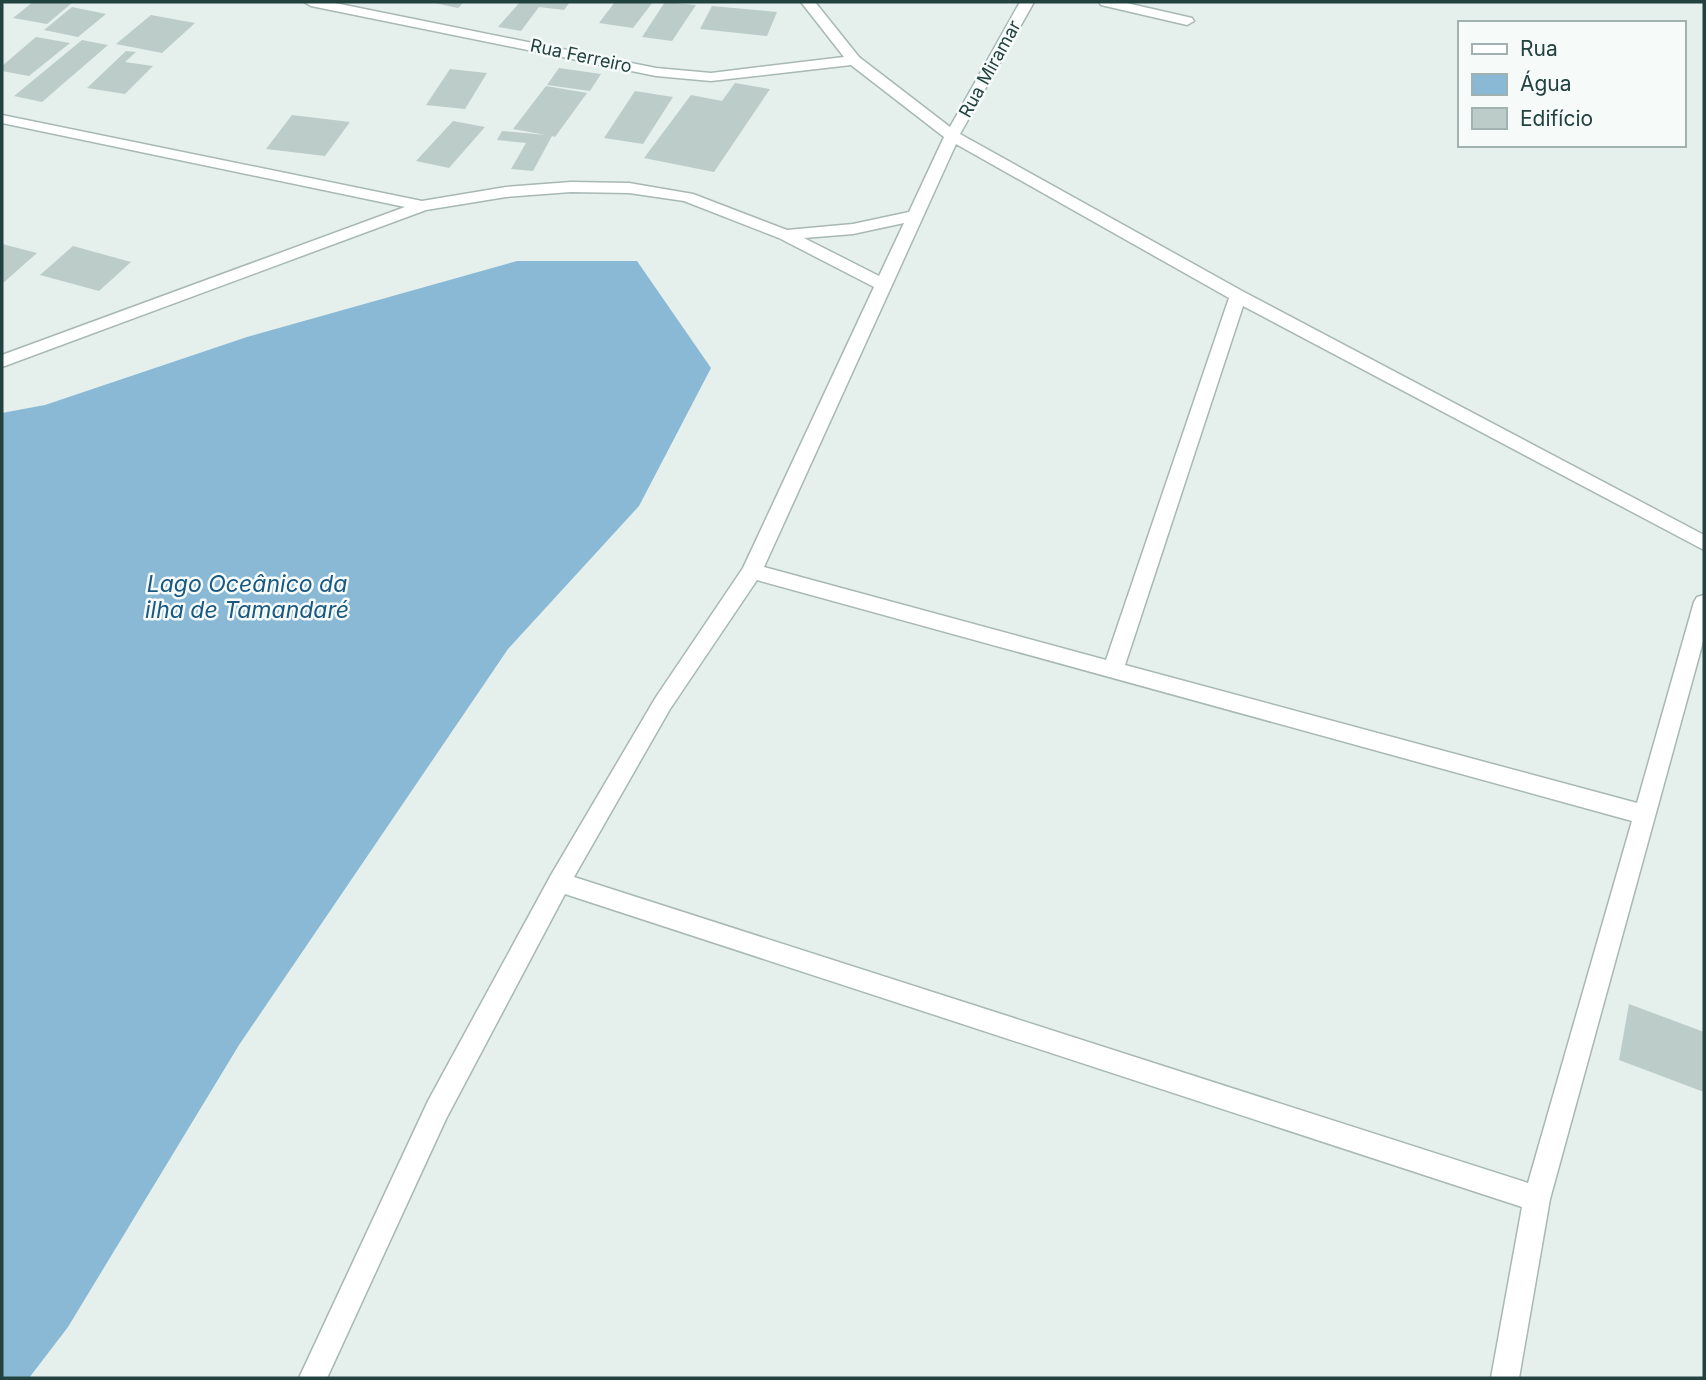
<svg xmlns="http://www.w3.org/2000/svg" width="1706" height="1380" font-family="Inter,sans-serif">
<style>
.water{fill:#8ab9d6}
.building{fill:#bccdc9}
.lines{fill:none;stroke-linecap:round;stroke-linejoin:round}
.street-casing{stroke:#a7b8b5;stroke-width:3}
.street{fill:#fff;fill-rule:evenodd}
.labels{text-anchor:middle;stroke-width:5;stroke-linejoin:round;paint-order:stroke}
.far-street-label{font-size:18px;fill:#224240;stroke:#f6fbf9}
.water-label{font-size:23px;font-style:italic;fill:#185882;stroke:#f6fbf9}
</style>
<rect width="100%" height="100%" fill="#e5efec"/>
<path class="water" d="M517 261H637L711 368 639 506 508 649 239 1045 68 1327 29 1378H2V413L45 405 247 337Z"/>
<path class="building" d="M33 2H73L47 24 13 18Z
M430 2H464L458 8Z
M520 2H570L564 10 539 7 521 31 498 27Z
M615 2H653L633 28 599 23Z
M665 2 696 5 672 41 642 37Z
M712 6 777 12 767 36 700 29Z
M72 7 106 14 78 37 44 30Z
M151 15 195 23 162 53 116 44Z
M36 37 70 43 29 76 2 71V66Z
M82 40 108 45 42 102 14 96Z
M126 51 136 52 125 62 153 66 125 94 87 88Z
M559 68 601 74 590 91 547 85Z
M450 69 487 73 465 109 426 105Z
M735 83 770 89 714 172 644 158 691 95 722 101Z
M546 86 587 93 555 137 552 136 533 171 511 169 526 143 497 140 502 131 546 135 513 129Z
M635 91 673 97 643 144 604 138Z
M292 115 350 122 325 156 266 149Z
M453 121 485 127 449 168 416 161Z
M2 244 37 253 2 284Z
M73 246 131 262 99 291 40 275Z
M1629 1004 1704 1032V1092L1619 1060Z"/>
<g class="lines">
<g class="street-casing">
<path id="street" d="M304 2H330L656 68 711 73 844 57 801 2H815L859 57 950 127 1020 2H1034L960 134 1244 292 1704 535V550L1243 306 1125 665 1637 803 1694 602 1697 597 1704 595V638L1550 1199 1519 1378H1491L1522 1207 565 894 446 1119 327 1378H299L428 1101 551 875 656 697 743 568 874 287 779 238 684 201 629 193 571 192 506 197 426 210 2 367V355L405 207 2 123V115L422 201 506 187 571 182 629 183 693 194 787 230 853 224 909 212 944 137 851 65 711 81 656 76 311 6ZM956 144 1229 298 1106 660 764 567ZM904 223 879 276 804 238 853 234ZM757 580 1632 821 1528 1183 574 877 670 709Z
M1099 2H1122L1192 18 1194 21 1187 25 1101 5Z"/>
</g>
<use href="#street" class="street"/>
</g>
<g class="labels">
<g class="far-street-label">
<text transform="translate(581 56) rotate(12)" y="6">Rua Ferreiro</text>
<text transform="translate(990 69) rotate(-61)" y="6">Rua Miramar</text>
</g>
<g class="water-label">
<text x="247" y="592">Lago Oceânico da<tspan x="247" dy="26">ilha de Tamandaré</tspan></text>
</g>
</g>
<rect width="1706" height="1380" fill="none" stroke="#224240" stroke-width="7"/>
<rect x="1458" y="21" width="228" height="126" fill="#f6fbf9" stroke="#a1b1af" stroke-width="2"/>
<rect x="1472" y="44" width="35" height="10" fill="#ffffff" stroke="#a1b1af" stroke-width="2"/>
<text x="1520" y="56" font-size="21" fill="#224240">Rua</text>
<rect x="1472" y="74" width="35" height="21" fill="#8ab9d6" stroke="#a1b1af" stroke-width="2"/>
<text x="1520" y="91" font-size="21" fill="#224240">Água</text>
<rect x="1472" y="108" width="35" height="21" fill="#bccdc9" stroke="#a1b1af" stroke-width="2"/>
<text x="1520" y="126" font-size="21" fill="#224240">Edifício</text>
</svg>
